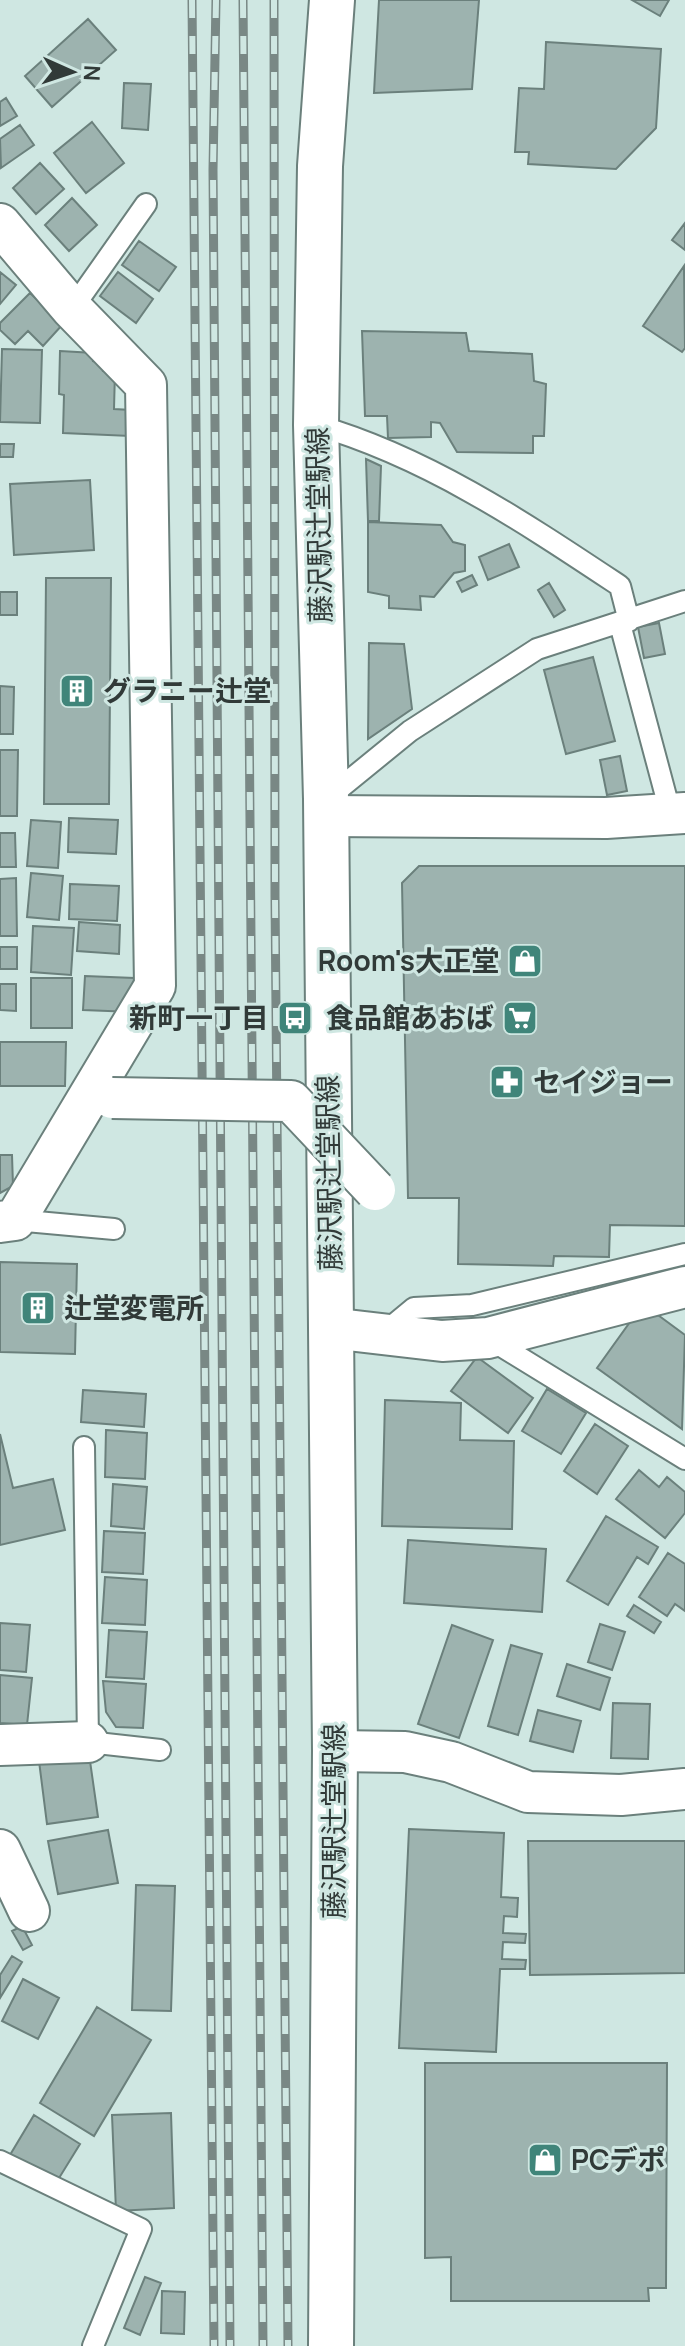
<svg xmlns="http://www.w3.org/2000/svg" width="685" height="2346" font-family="Manrope,'Noto Sans JP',sans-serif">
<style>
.building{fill:#9db3af;stroke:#6b807c;stroke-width:2}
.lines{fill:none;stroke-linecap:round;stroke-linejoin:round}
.lane-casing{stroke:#6b807c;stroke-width:24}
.street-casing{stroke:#6b807c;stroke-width:44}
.secondary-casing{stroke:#6b807c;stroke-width:48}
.lane{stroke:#fff;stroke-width:20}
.street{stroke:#fff;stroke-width:40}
.secondary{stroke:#fff;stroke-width:44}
.rail-casing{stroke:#798885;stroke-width:9}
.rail{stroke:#cfe7e2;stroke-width:6;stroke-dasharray:18;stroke-linecap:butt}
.street-bridge-casing{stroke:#6b807c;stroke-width:44;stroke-linecap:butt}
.street-bridge{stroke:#fff;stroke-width:40}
.labels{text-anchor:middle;stroke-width:6;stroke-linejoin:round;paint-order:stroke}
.street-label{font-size:28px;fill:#313a38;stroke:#cfe7e2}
.poi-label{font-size:28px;font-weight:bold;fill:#313a38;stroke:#cfe7e2;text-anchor:start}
</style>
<rect width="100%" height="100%" fill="#cfe7e2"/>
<path class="building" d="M379 0H479L472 89 374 93Z
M632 0H669L660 16Z
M88 19 116 50 52 107 25 76Z
M546 42 661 49 656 128 616 169 528 164 529 152H515L519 88 544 89Z
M124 83 151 84 148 130 122 128Z
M6 98 17 116 0 126V102Z
M92 122 124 163 86 193 54 153Z
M20 125 34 145 1 168 0 139Z
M40 163 64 189 36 214 13 188Z
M72 198 97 225 69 251 45 225Z
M685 223V250L672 240Z
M139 241 176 267 159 291 122 265Z
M684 266 685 348 682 352 643 326Z
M0 272 16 285 0 304Z
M118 272 153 299 136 323 100 296Z
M30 293 63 324 43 346 28 331 15 344 0 330V323Z
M362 331 466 333 469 351 532 354 534 381 546 384 544 436H533V453L457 452 440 423 431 422V437L388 438 387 416H365Z
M2 349 42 350 40 423 0 422Z
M60 351 94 353 93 361 104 362 103 371H115L114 409 131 410 130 436 63 433 64 395 59 394Z
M0 444H14L13 457H0Z
M366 459 381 466 379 521H368Z
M90 480 94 550 14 555 10 484Z
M368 522 441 525 453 542 465 545V571L454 573 434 597 420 596 421 610 389 608V596L368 592Z
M509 544 519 567 488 580 479 557Z
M472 575 477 585 462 592 457 582Z
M46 578H111L109 804H44Z
M549 583 565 610 554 617 538 590Z
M0 592H17V615H0Z
M659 623 665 654 644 658 638 627Z
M369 643 404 644 412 709 368 739Z
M593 657 615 741 566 754 544 670Z
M0 686 14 687 13 734H0Z
M0 750H18L17 816H0Z
M620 756 627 791 607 795 600 760Z
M69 818 118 820 116 854 68 852Z
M31 820 61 822 58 868 27 866Z
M0 833H15L16 867H0Z
M419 866H685V1226L610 1225 609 1257 554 1256 553 1266 458 1264 459 1198H408L402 883Z
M31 873 63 876 59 920 27 917Z
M16 878 17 936H0V879Z
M70 884 119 886 117 921 69 919Z
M79 922 120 925 119 954 77 951Z
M33 926 74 928 71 975 31 972Z
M0 947H17V969H0Z
M85 976 134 978 133 1012 83 1010Z
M31 978H72V1028H31Z
M0 984H16V1011L0 1010Z
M0 1042H66L65 1086H0Z
M0 1155H12L13 1186 0 1193Z
M0 1262 77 1264 75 1354 0 1352Z
M643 1304 685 1335 682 1429 597 1368Z
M477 1357 533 1398 508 1433 451 1391Z
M547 1389 586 1413 561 1454 522 1431Z
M83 1390 146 1394 144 1427 81 1422Z
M385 1400 461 1403 460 1440 514 1441 512 1529 382 1526Z
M595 1424 628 1446 597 1494 564 1471Z
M106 1430 147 1433 145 1479 105 1477Z
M0 1434 13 1488 53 1479 65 1530 0 1545Z
M639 1470 659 1487 667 1477 685 1492V1513L665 1538 616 1499Z
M113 1484 147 1487 144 1529 111 1526Z
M606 1516 658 1547 648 1564 637 1557 608 1605 567 1581Z
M104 1531 145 1533 143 1574 102 1572Z
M408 1540 546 1549 542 1612 404 1603Z
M668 1553 685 1564V1611L675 1604 667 1616 639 1597Z
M105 1577 147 1580 145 1625 102 1623Z
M634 1605 661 1622 654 1633 627 1616Z
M0 1623 30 1625 26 1672 0 1670Z
M600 1624 625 1632 612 1670 588 1662Z
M452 1625 493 1640 459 1738 418 1724Z
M109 1630 147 1632 144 1679 106 1677Z
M511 1645 542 1654 518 1735 488 1726Z
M567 1664 610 1678 600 1710 557 1696Z
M0 1675 32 1678 27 1725 0 1723Z
M103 1681 146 1684 143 1728 116 1727 106 1712Z
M613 1703 650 1704 648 1759 611 1758Z
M538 1710 581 1721 573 1752 530 1741Z
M89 1754 98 1817 47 1824 39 1761Z
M409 1829 504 1833 501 1897 518 1898 517 1917 504 1916 503 1933 526 1934 525 1943 503 1942 502 1959 526 1960 525 1969H500L496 2052 399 2048Z
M108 1830 118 1883 58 1894 48 1841Z
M528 1841H685V1973L530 1975Z
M136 1885 175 1886 171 2011 132 2010Z
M22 1926 32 1945 23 1950 12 1931Z
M12 1956 22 1962 0 1998V1975Z
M23 1979 59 1998 38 2039 2 2021Z
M97 2007 151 2040 94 2136 40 2103Z
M425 2063H667L666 2288H648L649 2301H451V2257L425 2258Z
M171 2113 174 2208 116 2211 112 2115Z
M34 2115 80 2144 56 2183 10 2155Z
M145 2277 161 2283 140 2335 124 2328Z
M162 2291 185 2292 184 2334 161 2333Z"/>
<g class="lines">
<g class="lane-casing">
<path id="lane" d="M72 309 146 204
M316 425C427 457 525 523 620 586L629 621
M620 624 671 815
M329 797 410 731 537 649 685 601
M15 1220 114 1229
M385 1332 414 1308 472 1305 685 1254
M488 1338 685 1459
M84 1447 88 1742 160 1750
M0 2161 141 2229 93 2346"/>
</g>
<g class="street-casing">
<path id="street" d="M0 224 72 309 146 385 155 986 15 1220 0 1222
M325 816 606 818 685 813
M330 1328 442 1341 488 1338 685 1287
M0 1745 88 1742
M335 1751 405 1752 451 1762 528 1792 621 1795 685 1789
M0 1850 29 1911"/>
</g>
<g class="secondary-casing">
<path id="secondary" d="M331 2346 335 1751 326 799 316 425 320 166 332 0"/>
</g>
<use href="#lane" class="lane"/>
<use href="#street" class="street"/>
<use href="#secondary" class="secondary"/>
<g class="rail-casing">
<path id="rail" d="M192 0 214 2346
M216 0 213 170 230 2346
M243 0 263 2346
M274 0 275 897 288 2346"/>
</g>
<use href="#rail" class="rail"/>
<g class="street-bridge-casing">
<path id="street-bridge" d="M112 1098 291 1101 375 1190"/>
</g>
<use href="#street-bridge" class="street-bridge"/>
</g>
<defs>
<g id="building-square" transform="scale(1.8)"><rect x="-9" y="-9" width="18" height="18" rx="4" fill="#40857a" stroke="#cfe7e2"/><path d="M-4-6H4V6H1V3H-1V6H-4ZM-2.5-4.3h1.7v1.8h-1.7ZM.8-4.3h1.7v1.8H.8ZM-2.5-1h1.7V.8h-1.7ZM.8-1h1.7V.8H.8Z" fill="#fff"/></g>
<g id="shop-square" transform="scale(1.8)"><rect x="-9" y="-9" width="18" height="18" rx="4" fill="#40857a" stroke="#cfe7e2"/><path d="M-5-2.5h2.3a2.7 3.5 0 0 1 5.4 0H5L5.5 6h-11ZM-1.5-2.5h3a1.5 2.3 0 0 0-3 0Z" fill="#fff"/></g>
<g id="bus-square" transform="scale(1.8)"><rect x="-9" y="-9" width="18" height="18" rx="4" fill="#40857a" stroke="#cfe7e2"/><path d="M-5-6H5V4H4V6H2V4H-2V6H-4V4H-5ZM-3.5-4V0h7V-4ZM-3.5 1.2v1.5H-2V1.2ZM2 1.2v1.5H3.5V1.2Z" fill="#fff"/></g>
<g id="supermarket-square" transform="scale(1.8)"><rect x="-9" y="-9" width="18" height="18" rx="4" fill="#40857a" stroke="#cfe7e2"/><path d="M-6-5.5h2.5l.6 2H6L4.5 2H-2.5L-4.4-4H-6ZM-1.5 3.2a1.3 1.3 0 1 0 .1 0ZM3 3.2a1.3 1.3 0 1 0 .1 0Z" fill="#fff"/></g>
<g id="pharmacy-square" transform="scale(1.8)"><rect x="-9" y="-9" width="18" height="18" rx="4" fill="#40857a" stroke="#cfe7e2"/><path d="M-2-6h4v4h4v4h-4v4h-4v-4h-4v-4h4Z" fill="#fff"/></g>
</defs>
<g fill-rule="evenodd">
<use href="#building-square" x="77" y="691"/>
<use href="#shop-square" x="525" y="961"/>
<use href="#bus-square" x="295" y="1018"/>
<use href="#supermarket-square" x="520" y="1018"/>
<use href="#pharmacy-square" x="507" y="1082"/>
<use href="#building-square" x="38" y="1308"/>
<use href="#shop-square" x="545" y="2160"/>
</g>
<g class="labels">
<g class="street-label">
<text transform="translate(319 525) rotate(-91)" y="10">藤沢駅辻堂駅線</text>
<text transform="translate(329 1173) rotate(-91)" y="10">藤沢駅辻堂駅線</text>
<text transform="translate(334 1821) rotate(-90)" y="10">藤沢駅辻堂駅線</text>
</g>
<g class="poi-label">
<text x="103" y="701">グラニー辻堂</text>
<text x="499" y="971" text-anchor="end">Room's大正堂</text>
<text x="269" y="1028" text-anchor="end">新町一丁目</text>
<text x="494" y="1028" text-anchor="end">食品館あおば</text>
<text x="533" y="1092">セイジョー</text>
<text x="64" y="1318">辻堂変電所</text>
<text x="571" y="2170">PCデポ</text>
</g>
</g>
<g transform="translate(72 72) rotate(93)" stroke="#cfe7e2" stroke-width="6" paint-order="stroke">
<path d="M0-6L14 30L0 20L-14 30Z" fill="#313a38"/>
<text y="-12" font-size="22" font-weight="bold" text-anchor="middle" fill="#313a38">N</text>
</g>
</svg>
